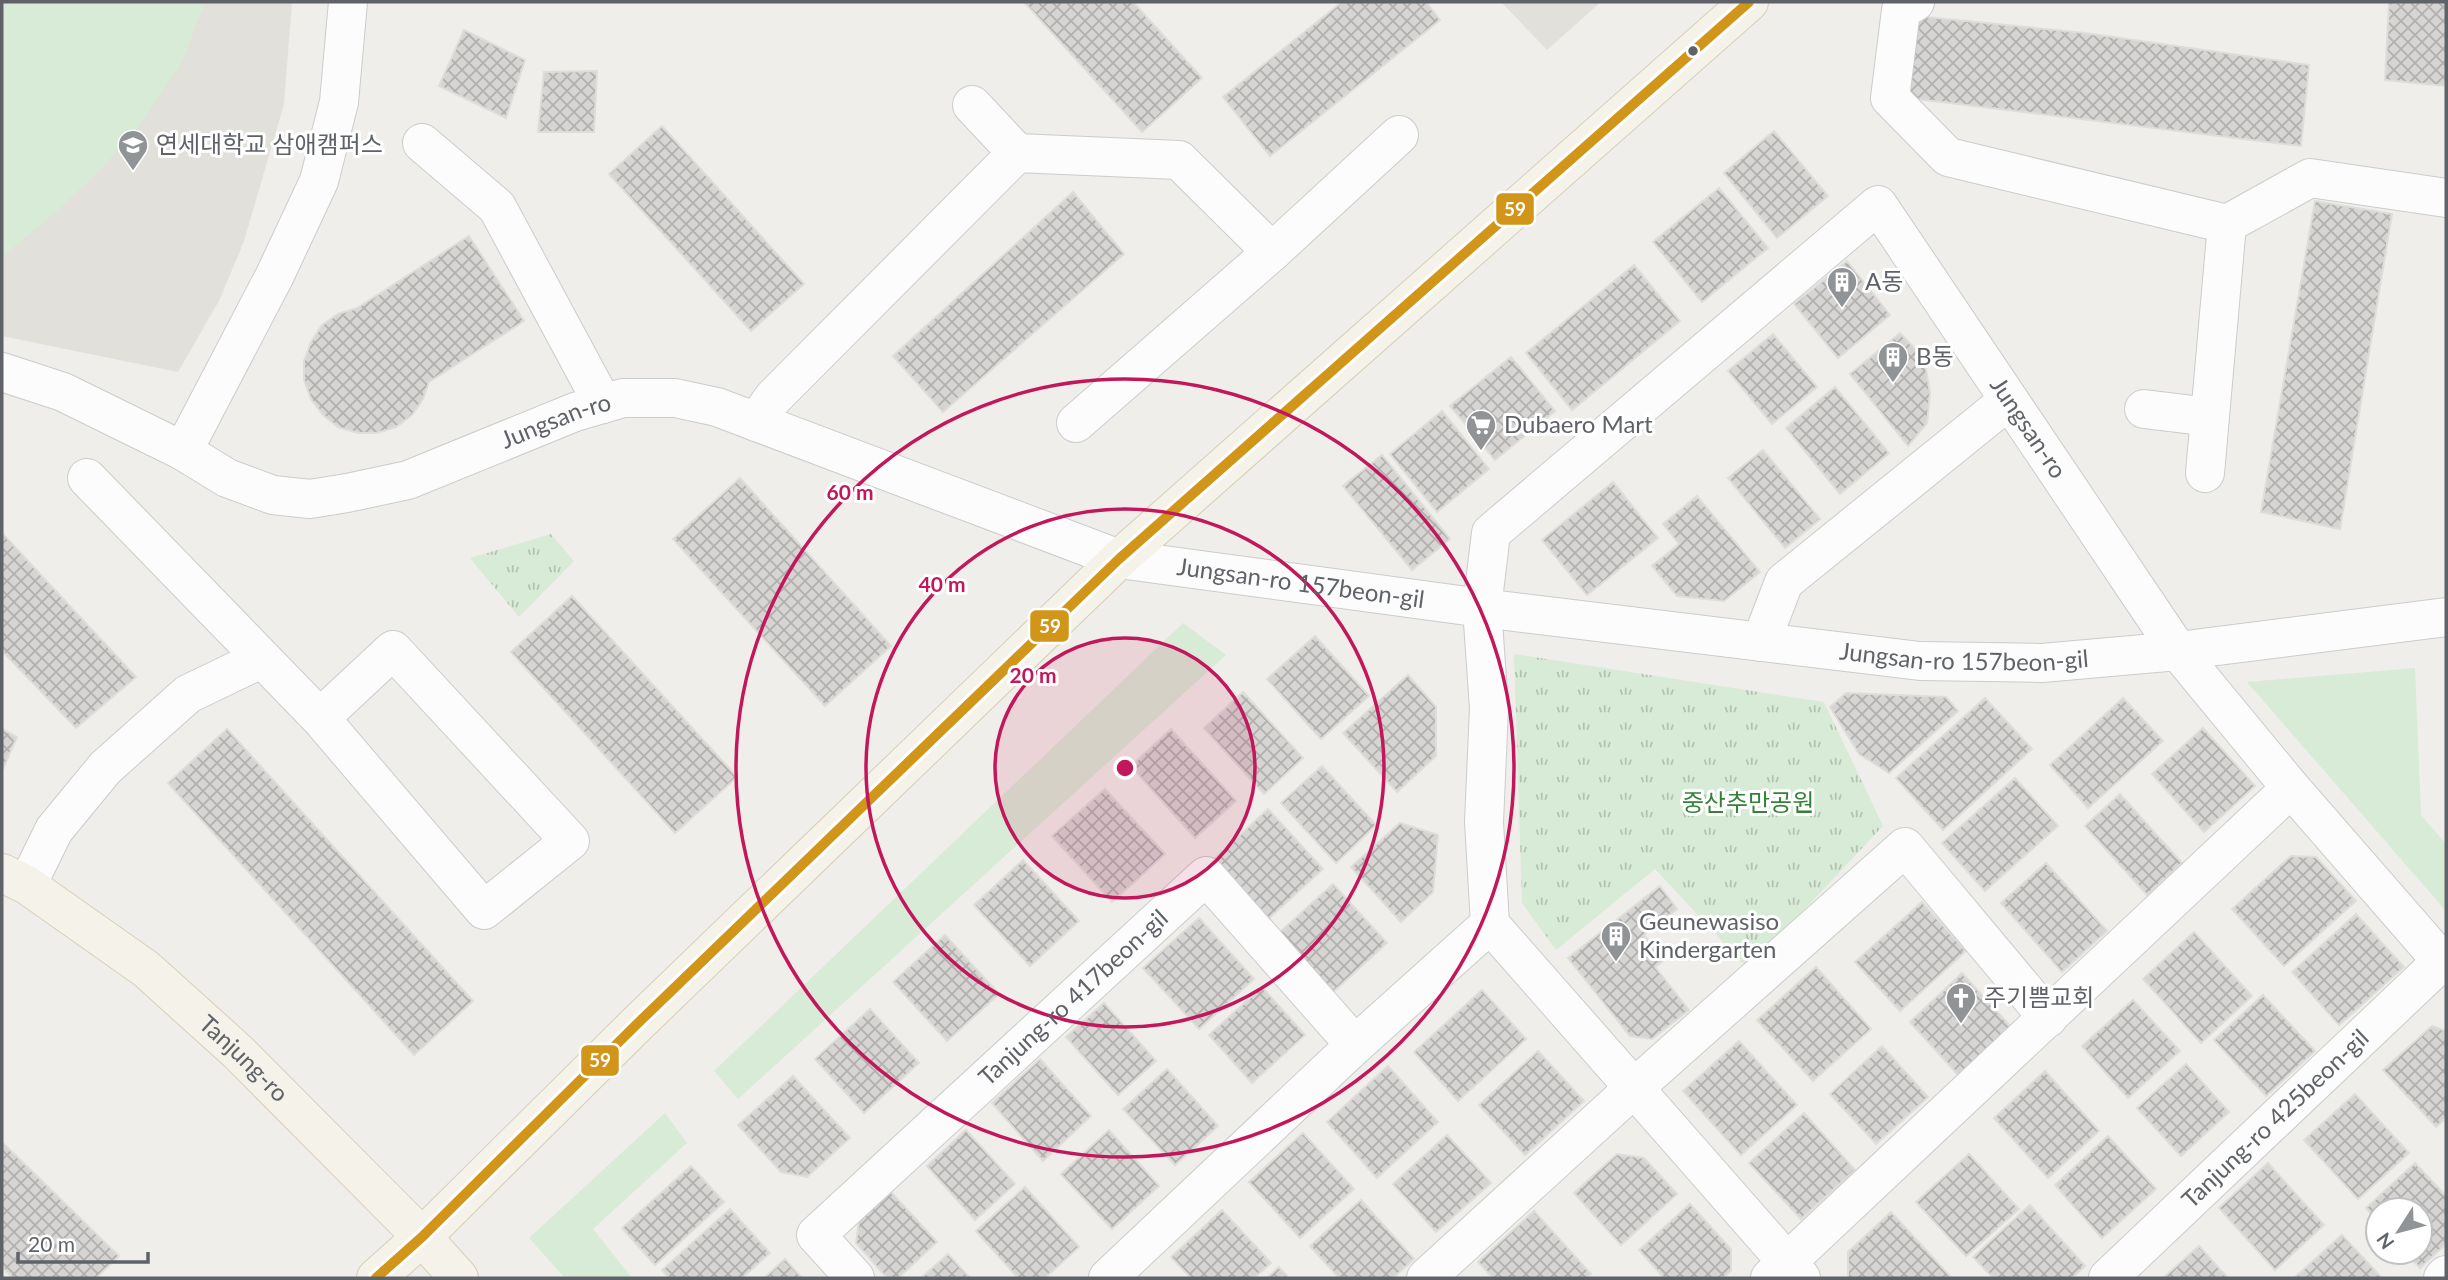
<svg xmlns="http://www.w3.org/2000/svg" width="2448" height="1280" font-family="Lato,'Noto Sans KR',sans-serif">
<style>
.education{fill:#e2e0da}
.green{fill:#d8ebd6}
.park{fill:url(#park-tufts)}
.building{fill:url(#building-cross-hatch);stroke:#deddd9;stroke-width:2}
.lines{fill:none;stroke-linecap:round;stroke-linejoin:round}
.minor-casing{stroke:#cbcccc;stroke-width:40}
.major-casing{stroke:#d7ceb8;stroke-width:40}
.minor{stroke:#fdfcfc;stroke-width:38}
.major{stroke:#f4f2e9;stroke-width:38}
.bus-1-casing{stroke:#fff;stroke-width:16}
.bus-1{stroke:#d1951a;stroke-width:10}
.ring{fill:none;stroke:#c2185b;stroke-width:3.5}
.bus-dot{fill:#5f6368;stroke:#fff;stroke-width:2.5}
.labels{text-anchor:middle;stroke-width:6;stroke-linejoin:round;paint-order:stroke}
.poi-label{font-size:24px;fill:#5f6368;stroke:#fff;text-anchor:start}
.street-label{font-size:24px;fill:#5f6368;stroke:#fff}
.park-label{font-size:24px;fill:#348238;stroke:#fff}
.centre{fill:#c2185b;stroke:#fff;stroke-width:3.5}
.ring-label{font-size:21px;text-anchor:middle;font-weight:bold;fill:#c2185b;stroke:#fff;stroke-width:6;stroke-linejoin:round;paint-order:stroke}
.line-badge{stroke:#fff;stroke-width:2.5}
.badge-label{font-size:19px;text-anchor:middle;font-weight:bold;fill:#fff}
</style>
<defs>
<pattern id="park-tufts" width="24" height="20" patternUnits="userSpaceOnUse" patternTransform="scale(1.75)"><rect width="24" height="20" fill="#d8ebd6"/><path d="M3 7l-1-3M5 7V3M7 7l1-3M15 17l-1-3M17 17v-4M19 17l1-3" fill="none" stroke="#b2c2b1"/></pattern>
<pattern id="building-cross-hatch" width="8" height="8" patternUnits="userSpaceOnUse" patternTransform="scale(1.75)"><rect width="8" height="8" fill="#d6d5d3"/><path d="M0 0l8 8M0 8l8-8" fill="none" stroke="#b1b0af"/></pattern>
</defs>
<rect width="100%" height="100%" fill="#efeeea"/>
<path class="education" d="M2 2H292L284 104 244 241 220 299 178 372 2 336Z
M1501 2H1601L1547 50Z"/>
<path class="green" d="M2 2H205L182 62 139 126 102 168 57 211 2 257Z
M1183 623 1226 655 738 1099 714 1071Z
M2415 668 2421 815 2446 844V911L2247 682Z
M665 1113 687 1143 593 1229 632 1278H565L529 1238Z"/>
<path class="park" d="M551 534 574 561 519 617 470 558Z
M1514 654 1824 702 1883 826 1748 969 1655 869 1556 950 1522 903Z"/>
<path class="building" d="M1024 2H1133L1202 78 1142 132Z
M1342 2H1426L1440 20 1270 156 1223 97Z
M2389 2H2446V86L2385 80Z
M1916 16 2085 33 2309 65 2301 146 1909 98Z
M464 30 525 60 506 118 439 86Z
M597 71 594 132H538L544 72Z
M662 126 804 284 751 331 609 174Z
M1774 131 1828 196 1777 238 1724 173Z
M1719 188 1768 248 1702 302 1653 242Z
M1073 192 1124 254 943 412 893 356Z
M2315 201 2392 214 2340 529 2261 512Z
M469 236 524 321 429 382 423 399 412 415 396 427 377 433H358L338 427 323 415 311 399 304 380V361L311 342 322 325 338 314 357 308Z
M1847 261 1890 315 1838 358 1794 304Z
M1634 265 1680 321 1572 410 1526 353Z
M1900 333 1924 358 1930 393 1927 423 1908 446 1850 374Z
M1773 334 1817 387 1772 424 1728 371Z
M1511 357 1555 411 1495 460 1450 406Z
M1835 387 1889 453 1840 494 1786 428Z
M1442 411 1489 469 1437 512 1390 454Z
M1763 450 1820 519 1785 548 1728 478Z
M1382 455 1450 539 1412 570 1343 486Z
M740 478 891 646 825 706 673 539Z
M1613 482 1658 538 1587 595 1542 540Z
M1697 496 1760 572 1724 601 1677 596 1652 566 1679 544 1663 524Z
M2 533 136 677 76 728 2 651Z
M572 596 737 777 675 833 511 652Z
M1315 636 1369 696 1321 739 1267 679Z
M1408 675 1436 707V756L1397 792 1343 733Z
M1243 692 1303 758 1264 794 1204 728Z
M1846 693 1946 697 1958 711 1889 773 1859 754 1830 707Z
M1985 698 2032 749 1943 830 1896 778Z
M2123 698 2163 741 2088 808 2050 765Z
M2203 728 2255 786 2204 832 2152 774Z
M2 729 17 737 2 771Z
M227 729 473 1001 414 1055 168 783Z
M1171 729 1236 801 1195 838 1131 766Z
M1322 766 1376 825 1336 863 1281 803Z
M2015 778 2058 826 1985 891 1942 843Z
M1105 789 1165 854 1112 902 1052 836Z
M2120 794 2182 863 2147 895 2085 826Z
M1268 809 1323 869 1266 921 1212 861Z
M1400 823 1438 835 1433 892 1401 922 1351 867Z
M2291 856 2316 857 2356 901 2284 966 2232 909Z
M1023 860 1079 921 1030 966 974 905Z
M2046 863 2107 931 2062 972 2001 903Z
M1333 884 1387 943 1333 992 1279 933Z
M1660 886 1677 909 1644 935 1664 960 1655 967 1689 1010 1652 1039 1630 1036 1568 958Z
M1922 902 1966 951 1900 1011 1855 962Z
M2356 914 2404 967 2339 1025 2292 972Z
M1199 918 1254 979 1199 1029 1143 968Z
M2194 932 2252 996 2201 1043 2143 979Z
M945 935 999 994 947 1041 893 982Z
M1816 967 1871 1029 1813 1081 1757 1020Z
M1962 973 2012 1028 1959 1076 1910 1022Z
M1262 987 1305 1035 1252 1083 1209 1035Z
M1482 990 1526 1039 1458 1101 1414 1052Z
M2263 995 2315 1051 2266 1096 2214 1040Z
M2133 1000 2180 1051 2128 1098 2082 1046Z
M1104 1003 1156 1061 1118 1095 1066 1037Z
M870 1009 919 1063 864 1113 815 1059Z
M2432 1026 2446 1031V1118L2436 1127 2383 1070Z
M1739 1041 1797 1105 1741 1155 1683 1091Z
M1882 1046 1928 1097 1876 1144 1830 1094Z
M1538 1051 1584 1101 1525 1155 1479 1105Z
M1040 1059 1091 1116 1043 1161 992 1103Z
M2186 1064 2229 1112 2181 1156 2137 1108Z
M1388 1066 1438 1122 1377 1178 1327 1122Z
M1167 1069 1218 1126 1175 1165 1123 1109Z
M2045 1071 2099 1131 2048 1178 1994 1118Z
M793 1076 850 1138 807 1177 781 1172 738 1125Z
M2355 1094 2409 1153 2358 1199 2304 1140Z
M1804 1113 1855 1170 1801 1219 1749 1163Z
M966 1130 1015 1184 975 1220 927 1166Z
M1109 1130 1159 1186 1112 1229 1061 1174Z
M1303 1133 1354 1189 1300 1238 1249 1182Z
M1447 1135 1491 1183 1436 1232 1393 1184Z
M2108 1136 2156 1189 2102 1238 2055 1185Z
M2 1142 119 1256 96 1278H13L2 1267Z
M1617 1154 1644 1158 1677 1194 1621 1245 1574 1193Z
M1969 1154 2019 1209 1966 1256 1916 1202Z
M2268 1163 2324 1225 2275 1270 2219 1208Z
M2415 1163 2446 1196V1244L2420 1268 2405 1252H2420V1210H2378V1222L2366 1208Z
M691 1166 724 1202 655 1265 622 1228Z
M1025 1187 1079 1247 1045 1278H1018L976 1231Z
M891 1192 937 1242 898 1278H887L856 1243 859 1221Z
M1361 1200 1414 1259 1393 1278H1339L1310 1246Z
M1690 1204 1731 1249V1271L1723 1278H1664L1639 1250Z
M2030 1205 2085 1266 2072 1278H1993L1973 1257Z
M730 1209 770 1253 742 1278H669L662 1270Z
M1222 1210 1271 1263 1254 1278H1191L1171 1257Z
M1534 1211 1591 1274 1586 1278H1493L1478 1262Z
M1891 1212 1950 1276 1948 1278H1848V1252Z
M2342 1235 2382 1278H2296L2295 1277Z
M2199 1246 2228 1278H2163Z
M948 1254 970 1278H921Z
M785 1259 802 1278H764Z
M1279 1267 1289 1278H1267Z"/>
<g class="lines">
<g class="minor-casing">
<g id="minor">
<path d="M1915 2 1901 10 1890 98 1948 157 2227 224 2310 178 2446 198"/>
<path d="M972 105 1017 153"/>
<path d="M422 143 497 207 603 404"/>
<path id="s1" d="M2 372 63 392 183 451 227 478 273 495 310 499 347 493 408 480 575 412 623 398H675L717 407 1119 559 1482 608 1920 661 2042 663 2178 651 2446 617"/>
<path d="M2144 409 2210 417"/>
<path d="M756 422 773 398 1017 153 1179 160 1272 252"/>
<path d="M1076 423 1272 252 1399 135"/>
<path d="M183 451 275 275 319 181 339 102 348 2"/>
<path d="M2205 473 2227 224"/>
<path d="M87 478 320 718 484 910 570 841 393 650 320 718"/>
<path d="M1761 642 1784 582 2009 400"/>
<path d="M27 885 54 830 105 768 188 694 261 659"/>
<path d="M1490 924 1801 1278"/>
<path id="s2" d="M855 1278 816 1235 1206 876 1355 1045"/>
<path id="s3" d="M1108 1278 1355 1045 1490 924 1484 822 1489 708 1482 608 1491 533 1878 205 2178 651 2291 788 2446 966"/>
<path d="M1426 1278 1634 1088 1905 847 2048 1018"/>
<path d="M1770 1278 2291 788"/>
<path id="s4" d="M2108 1278 2442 961"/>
<path d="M2443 1278 2446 1275"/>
</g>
</g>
<g class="major-casing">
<g id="major">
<path id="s5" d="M2 873 27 885 146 969 238 1052 422 1237 459 1278"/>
<path d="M376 1278 422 1237 637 1024 1119 559 1749 2"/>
</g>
</g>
<use href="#minor" class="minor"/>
<use href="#major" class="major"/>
<g class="bus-1-casing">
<path id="bus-1" d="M376 1278 422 1237 637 1024 1119 559 1749 2"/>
</g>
<use href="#bus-1" class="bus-1"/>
</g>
<circle cx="1125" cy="768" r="130" fill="#c2185b" fill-opacity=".12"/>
<g class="ring">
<circle cx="1125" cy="768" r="130"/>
<circle cx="1125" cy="768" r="259"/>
<circle cx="1125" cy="768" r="389"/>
</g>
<defs>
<g id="university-pin" transform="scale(1.575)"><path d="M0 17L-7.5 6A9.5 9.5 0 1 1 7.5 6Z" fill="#919496" stroke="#fff"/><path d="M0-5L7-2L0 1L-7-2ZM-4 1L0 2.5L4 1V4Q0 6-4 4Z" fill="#fff"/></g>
<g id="building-pin" transform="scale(1.575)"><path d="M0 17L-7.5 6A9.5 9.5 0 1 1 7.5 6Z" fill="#919496" stroke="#fff"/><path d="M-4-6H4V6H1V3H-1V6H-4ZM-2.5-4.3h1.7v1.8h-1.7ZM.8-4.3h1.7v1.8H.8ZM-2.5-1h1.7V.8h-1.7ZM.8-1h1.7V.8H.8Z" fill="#fff"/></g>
<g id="supermarket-pin" transform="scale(1.575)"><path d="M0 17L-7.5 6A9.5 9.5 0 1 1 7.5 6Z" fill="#919496" stroke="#fff"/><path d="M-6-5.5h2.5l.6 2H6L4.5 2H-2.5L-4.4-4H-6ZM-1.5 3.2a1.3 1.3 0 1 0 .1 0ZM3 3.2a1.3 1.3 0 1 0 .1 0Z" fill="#fff"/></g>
<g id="church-pin" transform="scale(1.575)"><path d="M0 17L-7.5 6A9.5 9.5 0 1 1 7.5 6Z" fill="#919496" stroke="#fff"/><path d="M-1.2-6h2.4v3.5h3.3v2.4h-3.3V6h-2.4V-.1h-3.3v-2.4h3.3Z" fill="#fff"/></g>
</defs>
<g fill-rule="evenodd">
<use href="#university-pin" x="133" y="145"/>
<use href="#building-pin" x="1842" y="282"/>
<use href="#building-pin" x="1893" y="357"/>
<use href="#supermarket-pin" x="1481" y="425"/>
<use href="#building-pin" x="1616" y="936"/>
<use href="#church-pin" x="1961" y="998"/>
</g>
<circle class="bus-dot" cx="1693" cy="51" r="6"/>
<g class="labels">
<g class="poi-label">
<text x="156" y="153">연세대학교 삼애캠퍼스</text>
<text x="1865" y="290">A동</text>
<text x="1916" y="365">B동</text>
<text x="1504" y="433">Dubaero Mart</text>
<text x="1639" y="930">Geunewasiso<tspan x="1639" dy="28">Kindergarten</tspan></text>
<text x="1984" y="1006">주기쁨교회</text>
</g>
<g class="street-label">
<text dy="8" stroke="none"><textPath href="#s1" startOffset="595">Jungsan-ro</textPath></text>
<text dy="8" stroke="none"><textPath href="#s3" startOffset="1689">Jungsan-ro</textPath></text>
<text dy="8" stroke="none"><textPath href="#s1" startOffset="1374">Jungsan-ro 157beon-gil</textPath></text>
<text dy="8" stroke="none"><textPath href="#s1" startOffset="2042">Jungsan-ro 157beon-gil</textPath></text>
<text dy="8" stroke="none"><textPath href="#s2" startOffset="408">Tanjung-ro 417beon-gil</textPath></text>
<text dy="8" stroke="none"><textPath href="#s5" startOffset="306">Tanjung-ro</textPath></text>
<text dy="8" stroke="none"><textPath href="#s4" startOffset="231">Tanjung-ro 425beon-gil</textPath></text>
</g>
<g class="park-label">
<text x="1748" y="811">중산추만공원</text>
</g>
</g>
<circle cx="1125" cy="768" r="10" class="centre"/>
<g class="ring-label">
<text x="850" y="500">60 m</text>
<text x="942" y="592">40 m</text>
<text x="1033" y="683">20 m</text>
</g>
<g class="line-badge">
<rect x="1495" y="192" width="40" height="34" rx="7" fill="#d1951a"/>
<rect x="1029" y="609" width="41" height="34" rx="7" fill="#d1951a"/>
<rect x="580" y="1044" width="40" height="33" rx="7" fill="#d1951a"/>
</g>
<g class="badge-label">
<text x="1515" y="216">59</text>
<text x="1050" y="633">59</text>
<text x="600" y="1067">59</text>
</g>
<rect width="2448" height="1280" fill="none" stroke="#5f6368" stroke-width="7"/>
<g transform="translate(2399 1231) rotate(234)"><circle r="33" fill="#ffffff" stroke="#bfc1c3" stroke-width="2"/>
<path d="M0-5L12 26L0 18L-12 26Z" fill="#919496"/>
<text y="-10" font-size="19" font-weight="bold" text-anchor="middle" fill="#5f6368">N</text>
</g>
<path d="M18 1252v10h130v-10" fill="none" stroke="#5f6368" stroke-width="3.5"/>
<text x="28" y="1252" font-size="21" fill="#5f6368" stroke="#ffffff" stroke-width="5" paint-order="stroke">20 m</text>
</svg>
